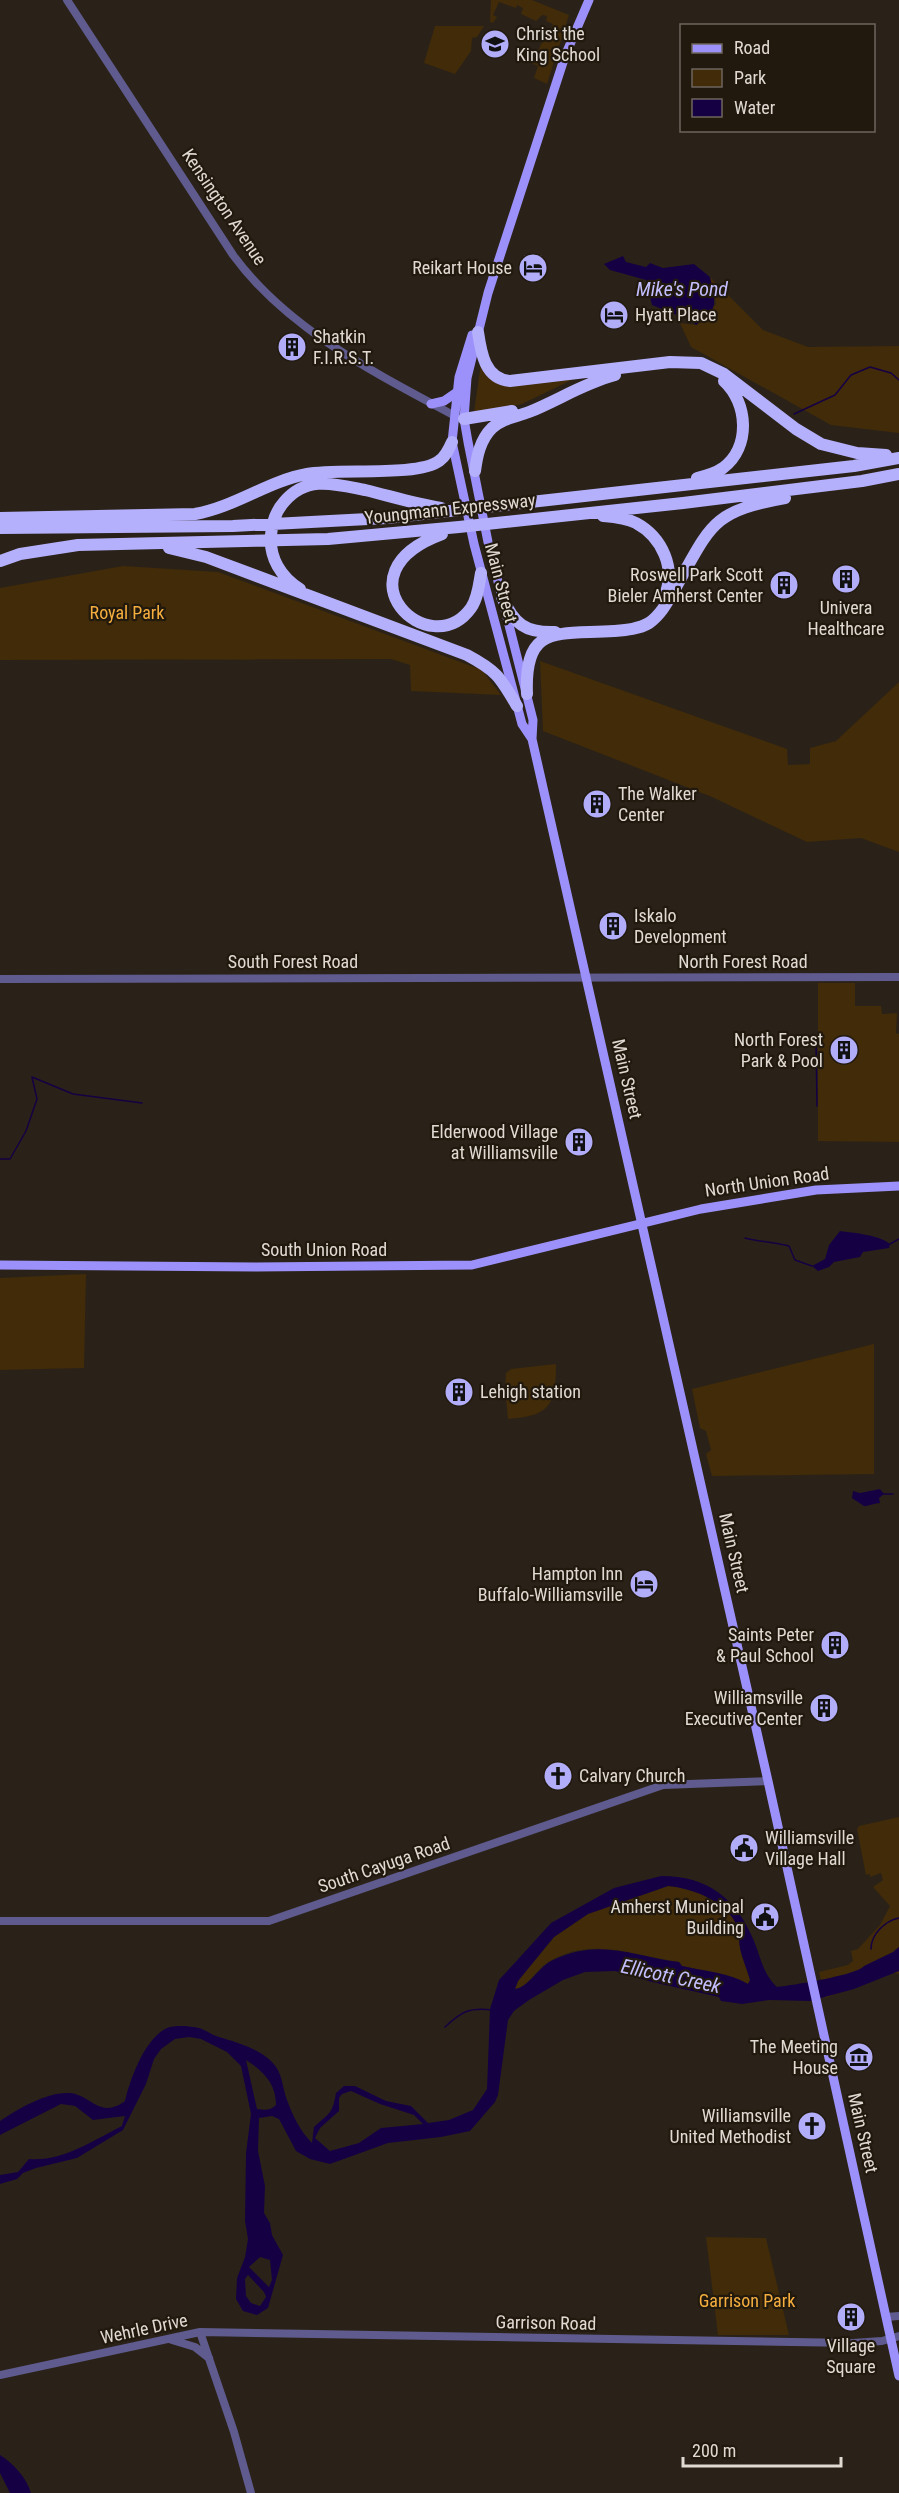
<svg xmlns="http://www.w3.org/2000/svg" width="899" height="2493" font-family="'Roboto Condensed',sans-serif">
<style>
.green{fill:#412b09}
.water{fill:#160044;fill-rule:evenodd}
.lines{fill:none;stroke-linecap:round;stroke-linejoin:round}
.stream{stroke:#160044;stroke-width:1.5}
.minor{stroke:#5f5b8e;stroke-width:8}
.major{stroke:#9c91fa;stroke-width:9}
.highway{stroke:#b5b0fc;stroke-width:12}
.labels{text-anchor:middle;stroke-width:4.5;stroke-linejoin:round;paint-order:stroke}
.poi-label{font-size:18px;fill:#e0dad3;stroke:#21190e;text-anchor:end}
.street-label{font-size:18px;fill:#e0dad3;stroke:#21190e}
.park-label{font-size:18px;fill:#f5ae3e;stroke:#21190e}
.water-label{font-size:20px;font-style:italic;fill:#c3bfff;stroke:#21190e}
</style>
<rect width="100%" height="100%" fill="#2a2218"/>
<path class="green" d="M491 0H532L569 15 547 84 534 78 538 66 527 61 530 52 537 54 547 30 550 31 553 24 546 21 547 16 542 15 536 21 521 14 523 8 517 5 516 8 499 2 493 15 497 17 493 23 490 22Z
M435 26H484L477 37 472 38 471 51 455 74 424 63Z
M710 277 763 330 808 347 899 346V433L831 425 691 347 680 323 696 325 716 304Z
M481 363 492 377 582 375 522 404 501 409 474 412Z
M123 566 218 572 482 670 501 695 411 691 410 665 391 659 0 660V588Z
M540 661 787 749 788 765 810 764V748L836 741 899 682V852L861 838 807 842 712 797 543 731Z
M818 983H855V1006H881L882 1014 897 1013 896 1033 899 1034V1142L818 1141Z
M86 1274 84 1368 0 1370V1278Z
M874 1344V1474L712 1476 706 1454 711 1450 706 1431 700 1428 692 1389Z
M556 1364C556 1405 550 1416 508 1419L505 1387 506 1373 511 1369Z
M899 1817V1974L893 1973 825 1998 819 1972 848 1965 853 1961 851 1951 858 1949 880 1925 890 1906 873 1887 883 1880 881 1873 870 1877V1874L866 1875 857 1829 859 1826Z
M668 1886C692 1888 730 1902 738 1929 739 1935 739 1942 740 1948 742 1958 747 1969 750 1980L748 1984C729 1973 704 1971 682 1966L679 1962C633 1956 591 1935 547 1963 536 1970 527 1988 515 1989L518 1981 554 1937 588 1914Z
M706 2237 766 2238 789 2335H718Z"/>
<path class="water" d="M623 256 626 262 646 267 650 263 663 268 694 264 710 277C715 302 720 310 696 325L686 314 677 315 652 305 646 280 610 270 604 264Z
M840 1231C854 1233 880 1235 890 1244L889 1248 863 1252 860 1257 834 1262 829 1267 818 1271 812 1266 825 1259 829 1245Z
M880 1489 884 1494 879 1498 880 1503C859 1506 871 1510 852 1498L853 1491 860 1493Z
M661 1876C708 1876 736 1898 754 1941 761 1958 763 1974 777 1987 794 1985 857 1975 864 1966L893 1952 899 1947V1971L854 1989 810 2001 769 2000 742 2004 721 2001 719 1997 652 1982 615 1971 585 1972 563 1980 529 2000 514 2011 508 2020 498 2095 495 2102 470 2131 441 2137 388 2143 330 2164 310 2159 296 2151 279 2119 272 2116 259 2118 258 2151 265 2186 264 2213 270 2223 272 2235 283 2255 268 2308 257 2315 243 2311 236 2299 237 2278 245 2257 248 2239 245 2221 246 2153 251 2114 241 2066 227 2052 201 2039 189 2037 175 2039 161 2049 154 2059 146 2084 123 2130 77 2158 36 2168 23 2173 17 2179 0 2184V2175L18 2172 29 2159C62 2162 94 2140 122 2126L125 2116 93 2120 75 2106 61 2104 0 2135V2121C18 2109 46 2092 69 2093 91 2094 99 2120 125 2101 130 2079 145 2038 167 2028 175 2025 186 2026 194 2027 204 2028 211 2035 219 2037 236 2042 260 2049 272 2062 283 2073 282 2087 287 2100 293 2116 300 2131 312 2143L314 2127C330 2112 332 2115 336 2093L344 2086H355L386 2101 411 2106 428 2123 449 2120 473 2110 487 2089 490 2009 499 1980 551 1923 614 1888ZM668 1886C692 1888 730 1902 738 1929 739 1935 739 1942 740 1948 742 1958 747 1969 750 1980L748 1984C730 1973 704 1971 682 1966L679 1962C631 1956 600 1937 551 1961 539 1967 528 1988 515 1989L518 1981 554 1937 588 1914ZM246 2060C263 2071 276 2083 276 2105 270 2111 265 2110 257 2109ZM351 2091 380 2104 414 2115 423 2124 381 2128 359 2143 330 2151 315 2138 320 2128 339 2111V2098L342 2094ZM260 2257 270 2260 272 2280 269 2287 249 2267ZM248 2275 264 2292 266 2297 260 2306 251 2303 246 2296 245 2279Z
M0 2455C14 2464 26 2477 31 2493H10L0 2473Z"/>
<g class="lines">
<path class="stream" d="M794 414 835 395 851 375 870 367 891 373 899 380
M816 1039 817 1106
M0 1159H10L26 1131 37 1099 32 1077 73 1094 142 1103
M745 1238C760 1242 774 1242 789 1246L795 1260 812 1266
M890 1244 899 1239
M883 1494H893
M871 1949C871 1934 885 1921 899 1918
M445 2027C461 2012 469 2007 492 2010"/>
<path class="minor" d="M67 0 233 255C287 329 375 373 455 416
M0 979 899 977
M0 1921H269L663 1785 768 1781
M886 2317 899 2316
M200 2332 234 2432 251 2493
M172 2340 195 2347 209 2358
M0 2375 200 2332 853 2343 882 2341 899 2336"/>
<path class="major" d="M589 0 565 56 488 293 467 378 464 419 468 442 488 542 533 720 532 739 768 1781 899 2376
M472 335 459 377 452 442 474 544 522 724 532 739
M431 404 444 401 457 392
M0 1265 256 1267 472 1265 701 1209 816 1190 899 1186"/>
<path class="highway" d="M478 332C481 353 485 379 510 381L670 362 701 363 724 374 796 429 821 444 857 453 886 455
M464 419 512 411
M475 471C477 456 480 440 492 428 503 418 516 417 529 412 559 400 582 384 615 375
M697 478C706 476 716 473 723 468 751 447 748 403 724 381
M603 516C614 517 626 518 636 523 662 537 677 569 664 597
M0 518 195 514C235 507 268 481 307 474 337 468 418 477 439 461 446 456 449 449 452 442
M0 528 233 526 387 518 854 466 899 458
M442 534C334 574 430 665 471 608 478 598 479 584 481 573
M169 548 206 557 467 655C497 671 500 677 517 706
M0 561 20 554 78 545 328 539 459 527 683 503 862 481 899 474
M300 589C281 577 269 558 271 535 272 523 276 511 284 502 307 475 335 484 365 490 390 496 416 504 441 508
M502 597C514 624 525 633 555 632
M527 694C524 623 558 635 614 631 626 630 639 629 649 623 662 614 669 599 676 587 711 525 712 511 785 498"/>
</g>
<defs>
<g id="school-disc" transform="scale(1.5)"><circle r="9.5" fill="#b2adf9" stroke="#21190e"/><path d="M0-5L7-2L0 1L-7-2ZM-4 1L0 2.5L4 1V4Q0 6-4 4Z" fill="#111"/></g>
<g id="hotel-disc" transform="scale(1.5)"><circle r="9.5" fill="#b2adf9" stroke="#21190e"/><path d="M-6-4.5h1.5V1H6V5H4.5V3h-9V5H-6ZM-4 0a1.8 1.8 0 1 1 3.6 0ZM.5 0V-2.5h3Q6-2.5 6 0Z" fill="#111"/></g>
<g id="building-disc" transform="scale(1.5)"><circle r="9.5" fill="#b2adf9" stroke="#21190e"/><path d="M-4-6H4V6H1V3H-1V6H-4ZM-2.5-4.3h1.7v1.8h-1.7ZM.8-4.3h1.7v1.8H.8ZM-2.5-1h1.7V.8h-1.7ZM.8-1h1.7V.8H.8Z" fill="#111"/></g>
<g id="church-disc" transform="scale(1.5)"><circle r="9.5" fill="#b2adf9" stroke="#21190e"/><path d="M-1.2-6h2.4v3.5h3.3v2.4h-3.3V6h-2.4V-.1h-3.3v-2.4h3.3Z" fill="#111"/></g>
<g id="civic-disc" transform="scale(1.5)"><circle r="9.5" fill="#b2adf9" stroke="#21190e"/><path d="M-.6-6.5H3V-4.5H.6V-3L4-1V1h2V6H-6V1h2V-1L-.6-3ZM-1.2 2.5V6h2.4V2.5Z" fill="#111"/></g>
<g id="museum-disc" transform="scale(1.5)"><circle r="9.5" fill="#b2adf9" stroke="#21190e"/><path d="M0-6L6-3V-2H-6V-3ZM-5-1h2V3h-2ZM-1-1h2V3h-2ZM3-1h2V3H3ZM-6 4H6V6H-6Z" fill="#111"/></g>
</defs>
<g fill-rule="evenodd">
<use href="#school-disc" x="495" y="44"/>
<use href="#hotel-disc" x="533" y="268"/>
<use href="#hotel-disc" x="614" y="315"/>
<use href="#building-disc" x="292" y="347"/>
<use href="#building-disc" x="846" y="579"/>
<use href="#building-disc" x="784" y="585"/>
<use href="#building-disc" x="597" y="804"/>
<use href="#building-disc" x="613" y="926"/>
<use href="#building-disc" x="844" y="1050"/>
<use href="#building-disc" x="579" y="1142"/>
<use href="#building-disc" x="459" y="1392"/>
<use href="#hotel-disc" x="644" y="1584"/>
<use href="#building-disc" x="835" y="1645"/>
<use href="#building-disc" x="824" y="1708"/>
<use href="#church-disc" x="558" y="1776"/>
<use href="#civic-disc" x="744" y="1848"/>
<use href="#civic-disc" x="765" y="1917"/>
<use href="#museum-disc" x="859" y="2057"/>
<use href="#church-disc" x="812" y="2126"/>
<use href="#building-disc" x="851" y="2317"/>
</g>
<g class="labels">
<g class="poi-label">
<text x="516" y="40" text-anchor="start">Christ the<tspan x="516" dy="21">King School</tspan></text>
<text x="512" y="274">Reikart House</text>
<text x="635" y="321" text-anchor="start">Hyatt Place</text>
<text x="313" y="343" text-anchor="start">Shatkin<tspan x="313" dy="21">F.I.R.S.T.</tspan></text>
<text x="763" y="581">Roswell Park Scott<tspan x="763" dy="21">Bieler Amherst Center</tspan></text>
<text x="846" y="614" text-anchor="middle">Univera<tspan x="846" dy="21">Healthcare</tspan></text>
<text x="618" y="800" text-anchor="start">The Walker<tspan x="618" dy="21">Center</tspan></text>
<text x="634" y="922" text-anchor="start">Iskalo<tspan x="634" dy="21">Development</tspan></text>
<text x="823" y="1046">North Forest<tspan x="823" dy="21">Park &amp; Pool</tspan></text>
<text x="558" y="1138">Elderwood Village<tspan x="558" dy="21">at Williamsville</tspan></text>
<text x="480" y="1398" text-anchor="start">Lehigh station</text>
<text x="623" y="1580">Hampton Inn<tspan x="623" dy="21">Buffalo-Williamsville</tspan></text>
<text x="814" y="1641">Saints Peter<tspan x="814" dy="21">&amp; Paul School</tspan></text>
<text x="803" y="1704">Williamsville<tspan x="803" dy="21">Executive Center</tspan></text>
<text x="579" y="1782" text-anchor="start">Calvary Church</text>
<text x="765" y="1844" text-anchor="start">Williamsville<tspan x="765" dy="21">Village Hall</tspan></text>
<text x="744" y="1913">Amherst Municipal<tspan x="744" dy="21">Building</tspan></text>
<text x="838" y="2053">The Meeting<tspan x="838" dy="21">House</tspan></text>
<text x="791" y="2122">Williamsville<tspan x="791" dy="21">United Methodist</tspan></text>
<text x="851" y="2352" text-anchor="middle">Village<tspan x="851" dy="21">Square</tspan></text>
</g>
<g class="street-label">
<text transform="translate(224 207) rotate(56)" y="6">Kensington Avenue</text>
<text transform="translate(450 509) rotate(-6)" y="6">Youngmann Expressway</text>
<text transform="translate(501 583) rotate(75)" y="6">Main Street</text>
<text x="293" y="968">South Forest Road</text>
<text x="743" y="968">North Forest Road</text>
<text transform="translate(627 1079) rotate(77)" y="6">Main Street</text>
<text transform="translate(767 1182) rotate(-8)" y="6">North Union Road</text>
<text x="324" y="1256">South Union Road</text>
<text transform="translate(734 1553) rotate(77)" y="6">Main Street</text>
<text transform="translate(384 1865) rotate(-19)" y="6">South Cayuga Road</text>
<text transform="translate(863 2133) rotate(77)" y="6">Main Street</text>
<text transform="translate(546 2323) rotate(1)" y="6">Garrison Road</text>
<text transform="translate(144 2329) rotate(-12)" y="6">Wehrle Drive</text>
</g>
<g class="park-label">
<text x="127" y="619">Royal Park</text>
<text x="747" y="2307">Garrison Park</text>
</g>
<g class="water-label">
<text x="682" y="296">Mike's Pond</text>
<text transform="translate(671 1976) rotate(12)" y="7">Ellicott Creek</text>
</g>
</g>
<rect x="680" y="24" width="195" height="108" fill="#21190e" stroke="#6d665d" stroke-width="1.5"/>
<rect x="692" y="44" width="30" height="9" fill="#9c91fa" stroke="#6d665d" stroke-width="1.5"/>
<text x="734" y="54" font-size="18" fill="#e0dad3">Road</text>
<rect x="692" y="69" width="30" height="18" fill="#412b09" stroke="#6d665d" stroke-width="1.5"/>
<text x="734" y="84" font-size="18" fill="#e0dad3">Park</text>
<rect x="692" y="99" width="30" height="18" fill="#160044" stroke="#6d665d" stroke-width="1.5"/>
<text x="734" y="114" font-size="18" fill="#e0dad3">Water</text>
<path d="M683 2457v9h158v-9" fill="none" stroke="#e0dad3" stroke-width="3"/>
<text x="692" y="2457" font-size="18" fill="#e0dad3" stroke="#21190e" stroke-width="4.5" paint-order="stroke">200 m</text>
</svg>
